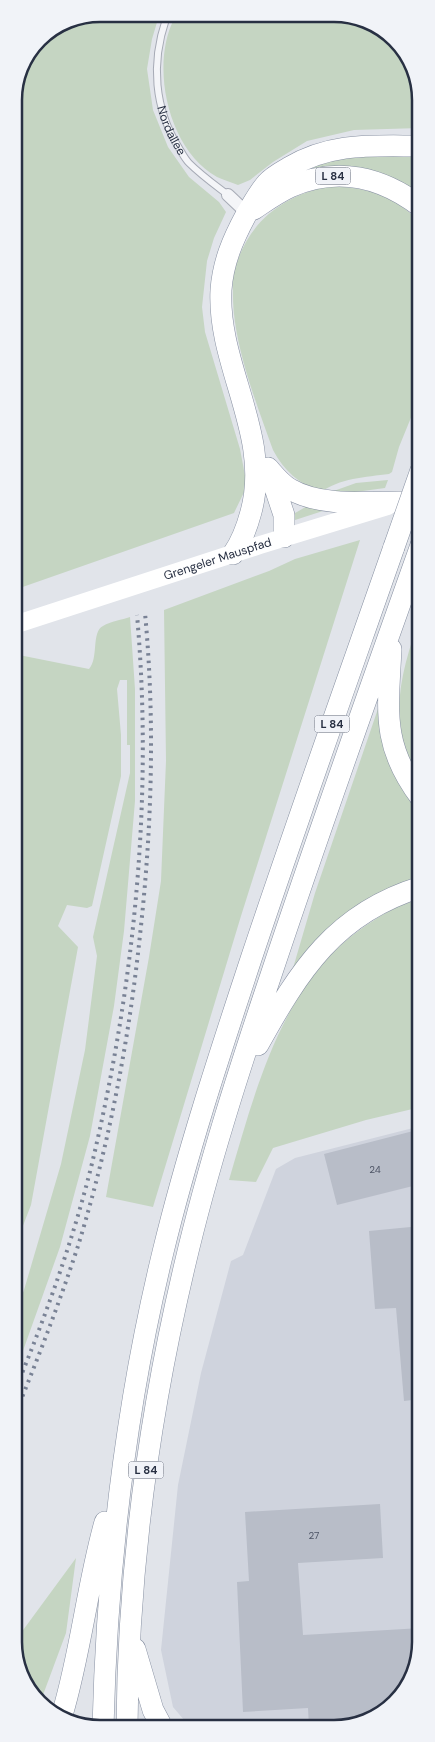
<svg xmlns="http://www.w3.org/2000/svg" width="435" height="1742" font-family="'DM Sans',sans-serif">
<style>
.built{fill:#cfd3dd}
.green{fill:#c5d5c2}
.building{fill:#b8bdc8}
.lines{fill:none;stroke-linecap:round;stroke-linejoin:round}
.lane-casing{stroke:#a6aab5;stroke-width:8}
.street-casing{stroke:#a6aab5;stroke-width:14}
.highway-casing{stroke:#8790a2;stroke-width:22}
.lane{stroke:#f4f5f8;stroke-width:6}
.street{stroke:#f4f5f8;stroke-width:12}
.secondary{stroke:#fff;stroke-width:18}
.highway{stroke:#fff;stroke-width:21}
.rail{stroke:#798295;stroke-width:4;stroke-dasharray:2.5 5;stroke-linecap:butt}
.highway-bridge-casing{stroke:#8790a2;stroke-width:22;stroke-linecap:butt}
.highway-bridge{stroke:#fff;stroke-width:21}
.labels{text-anchor:middle;stroke-width:4;stroke-linejoin:round;paint-order:stroke}
.number-label{font-size:10px;fill:#4c5364}
.shield{fill:#f1f3f8;stroke:#646a79;stroke-width:1}
.shield-label{font-size:11px;font-weight:bold;fill:#283043}
.street-label{font-size:12px;fill:#283043;stroke:#f1f3f8}
.rim{fill:none;stroke:#283043;stroke-width:2.5}
</style>
<rect width="100%" height="100%" fill="#e1e4ea"/>
<path class="built" d="M421 1126V1647L400 1699 346 1727H190L173 1707 161 1650 178 1485 201 1373 231 1261 243 1255 276 1169 295 1158Z"/>
<path class="green" d="M357 17 400 43 420 89V128L354 130 307 141 273 162 250 180 238 185C231 182 223 180 217 177 168 150 150 66 174 19Z
M158 19 152 39 147 69 153 110 168 147 189 177 219 202 226 212 214 238 207 261 202 307 205 332 240 449 247 486 234 513 14 590V95L39 39 68 20Z
M420 151 421 200 381 178 261 196 310 161Z
M330 186C369 188 392 194 421 223V393L399 447 392 472 389 474C366 477 339 478 320 493 299 483 284 471 273 450 257 405 233 344 233 296 233 289 232 282 233 277 244 225 280 196 330 186Z
M388 480 385 488 348 493 331 492 356 483Z
M309 505 329 509 292 521 290 516Z
M360 540 241 916 153 1207 106 1197 149 957 161 881 166 761 164 610 269 571 295 559Z
M421 614V781C384 726 401 672 421 614Z
M130 617 135 689V801L124 931 114 1006 90 1136 60 1247 14 1376V1315L24 1290 61 1164 85 1050 97 956 93 937 130 773V745H127V680H120L117 689 121 735V776L92 906 87 908 67 905 58 926 78 947 31 1205 14 1249V654L89 669C99 658 91 632 103 626 111 621 122 620 130 617Z
M381 700 421 807V882L291 975 315 893Z
M421 899V1107L366 1120 273 1148 256 1182 229 1180C257 1086 283 976 373 921 387 911 404 903 421 899Z
M76 1558 66 1633 40 1703 15 1653V1639L18 1637Z"/>
<path class="building" d="M421 1129V1184L337 1205 324 1154Z
M421 1226V1399L404 1401 396 1308 375 1309 369 1231Z
M380 1504 383 1558 298 1563 303 1635 421 1628V1647L400 1699 346 1727H309L308 1708 243 1712 237 1582 249 1581 245 1512Z"/>
<g class="lines">
<g class="lane-casing">
<g id="lane">
<path id="s1" d="M166 19C151 63 154 108 179 148 182 153 185 159 189 163 201 175 215 185 228 195"/>
</g>
</g>
<g class="street-casing">
<path id="street" d="M228 195 247 213"/>
</g>
<g class="highway-casing">
<path id="highway" d="M254 209C266 201 277 193 290 187 337 166 382 177 421 207
M268 468C275 476 281 484 290 489 320 507 368 502 401 502
M270 473 284 515V537
M233 554C242 541 247 527 251 512 272 435 217 366 221 290 223 262 233 239 246 215 252 205 259 192 267 183 272 177 281 172 288 168 331 142 373 146 420 146
M391 649C388 711 381 745 421 798
M258 1045C299 971 335 913 421 887
M135 1649 153 1710 162 1727
M62 1715C81 1652 87 1586 105 1522
M103 1727C107 1567 125 1408 163 1252 187 1153 219 1056 251 959 297 821 346 684 394 547
M127 1727C128 1571 149 1415 185 1264 208 1166 239 1070 271 975 319 831 370 688 421 545"/>
</g>
<use href="#lane" class="lane"/>
<use href="#street" class="street"/>
<path class="secondary" id="s2" d="M14 625 260 545 388 506"/>
<use href="#highway" class="highway"/>
<path class="rail" d="M14 1393C46 1315 75 1236 94 1155 135 979 153 795 137 615
M14 1417C37 1361 59 1304 78 1246 109 1145 129 1040 140 935 152 827 155 720 145 613"/>
<g class="highway-bridge-casing">
<path id="highway-bridge" d="M394 547 421 470"/>
</g>
<use href="#highway-bridge" class="highway-bridge"/>
</g>
<g class="labels">
<g class="number-label">
<text x="375" y="1173">24</text>
<text x="314" y="1539">27</text>
</g>
<g class="shield">
<rect x="315.5" y="167.5" width="35" height="17" rx="4"/>
<rect x="314.5" y="715.5" width="35" height="17" rx="4"/>
<rect x="128.5" y="1461.5" width="35" height="17" rx="4"/>
</g>
<g class="shield-label">
<text x="333" y="180">L 84</text>
<text x="332" y="728">L 84</text>
<text x="146" y="1474">L 84</text>
</g>
<g class="street-label">
<text dy="4" stroke="none"><textPath href="#s1" startOffset="115">Nordallee</textPath></text>
<text dy="4" stroke="none"><textPath href="#s2" startOffset="214">Grengeler Mauspfad</textPath></text>
</g>
</g>
<path d="M0 0H435V1742H0ZM100 22H334A78 78 0 0 1 412 100V1642A78 78 0 0 1 334 1720H100A78 78 0 0 1 22 1642V100A78 78 0 0 1 100 22Z" fill="#f1f3f8" fill-rule="evenodd"/>
<path class="rim" d="M100 22H334A78 78 0 0 1 412 100V1642A78 78 0 0 1 334 1720H100A78 78 0 0 1 22 1642V100A78 78 0 0 1 100 22Z"/>
</svg>
